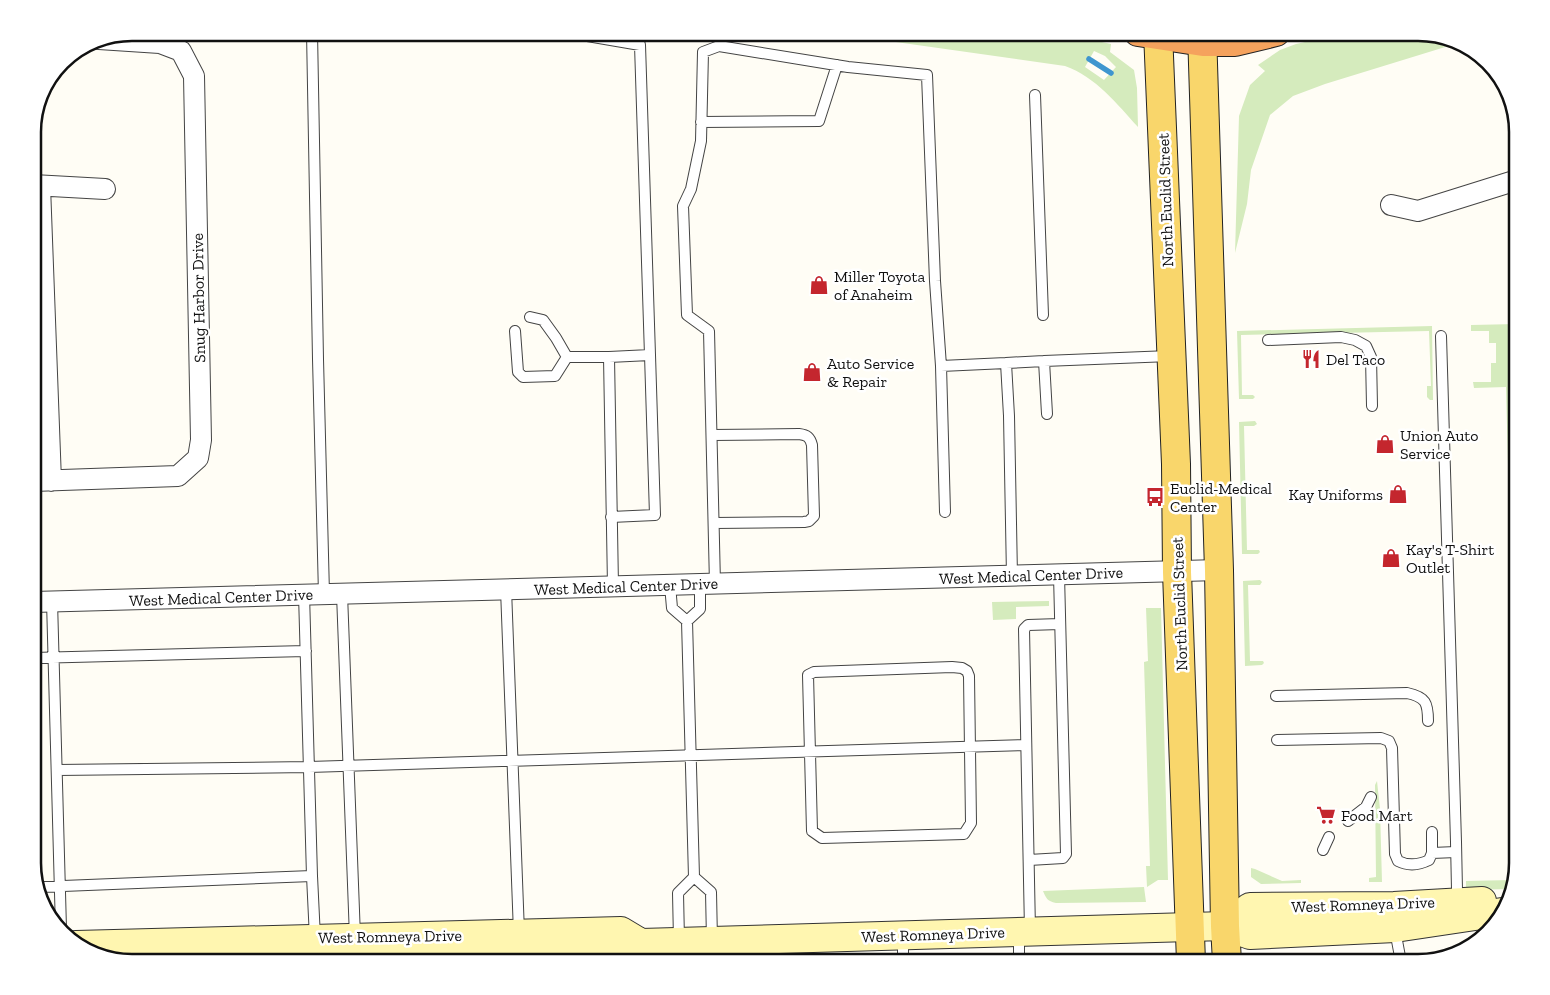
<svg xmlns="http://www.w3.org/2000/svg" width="1550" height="995" font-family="'Zilla Slab',serif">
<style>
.green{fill:#d5ebbd;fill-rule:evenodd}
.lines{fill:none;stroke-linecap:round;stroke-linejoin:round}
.stream{stroke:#3f96cf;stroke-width:5.5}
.lane-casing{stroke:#444;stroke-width:12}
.street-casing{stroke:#444;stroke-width:22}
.secondary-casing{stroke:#333;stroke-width:30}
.primary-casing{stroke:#222;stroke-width:30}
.highway-casing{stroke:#222;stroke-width:30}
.lane{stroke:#fff;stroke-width:10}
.street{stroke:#fff;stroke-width:20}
.secondary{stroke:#fff6b0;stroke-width:28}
.primary{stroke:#f9d66b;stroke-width:28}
.highway{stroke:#f5a25d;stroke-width:28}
.labels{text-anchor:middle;stroke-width:5;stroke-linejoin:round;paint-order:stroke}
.street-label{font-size:16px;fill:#111;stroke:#fff}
.poi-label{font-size:16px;fill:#111;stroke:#fff;text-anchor:start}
.rim{fill:none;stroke:#111;stroke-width:2.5}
</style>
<rect width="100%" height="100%" fill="#fffdf5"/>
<path class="green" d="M1061 33 1111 44 1110 52 1134 70 1137 88 1138 127C1117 104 1096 77 1065 66L832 33ZM1094 51 1105 56 1116 67 1104 80 1085 67Z
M1345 33H1417L1455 44 1325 84 1293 96 1270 115 1251 170 1247 204 1235 253 1239 116 1250 85 1265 71 1258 65 1280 50 1296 44Z
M1517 324V834H1510L1509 815H1517L1506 387 1474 388 1473 382H1491V363H1496V343H1489V331H1471V325Z
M1432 326 1433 400H1430L1427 397V386H1431L1429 331 1241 335 1242 395H1253L1255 397 1253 399H1239L1237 331Z
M1255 421 1257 424 1254 426H1244L1247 550H1259L1260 552 1258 554H1242L1239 422Z
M1260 580 1262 582 1260 585H1248L1250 661H1263L1264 663 1262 665 1245 666 1243 581Z
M1049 601V606L1016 607V619L993 620 992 602Z
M1146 608H1161L1168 880H1158L1147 887 1146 866H1150L1144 662 1148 661Z
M1377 781 1380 809 1382 882H1369V878L1376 877 1375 785Z
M1251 868 1255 869 1282 881 1301 880V883L1261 884 1251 877Z
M1512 880 1510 889 1466 890V881Z
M1144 887 1146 902 1056 903C1047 901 1046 898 1043 891Z"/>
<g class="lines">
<path class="stream" d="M1089 59 1111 73"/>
<g class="lane-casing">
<path id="lane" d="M312 32 318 359 324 594
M564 32 640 45 650 355 609 357 613 586
M1035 95 1043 315
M701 122 819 121 837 65
M530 317 543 320 556 338 567 357
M515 331 518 372 523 377 555 376 567 357
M1441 336 1456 842 1457 890 1460 902
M1268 340 1341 337 1355 340 1366 346 1371 357 1372 406
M567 357H609
M1006 363 1044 361
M1047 414 1044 361 1170 356
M712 435 799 434C807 435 810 437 812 445L814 516 809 521 804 522 714 523
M945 512 941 366 1006 363 1009 416 1012 576
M611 517 655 515 650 355
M715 584 709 331 687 315 683 206 691 189 701 141 703 52 719 46 848 67 927 75 935 281 941 366
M670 585 672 608 687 621 694 877 678 893 679 940
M506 589 519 933
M304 594 312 876 315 938
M342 594 355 937
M52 601 61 929
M687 621 700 609V584
M33 658 306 651
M952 667 962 668 967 671 969 676 971 823 964 834 822 838 812 831 808 675 814 672Z
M1276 696 1407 693C1426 697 1428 703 1428 721
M1277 740 1381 738 1389 741 1392 748 1395 854 1398 861C1408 866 1419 865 1429 860L1432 853V832
M57 770 309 767 1026 745
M1348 821 1366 807 1371 797
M1323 850 1329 837
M1432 853 1456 852
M1029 860 1063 858 1066 854 1059 575
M694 877 711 892 712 940
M38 887 312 876
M1030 930 1024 629 1028 625 1060 624
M1395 930 1401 962
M1019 933V962
M903 936V962
M760 941 761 962"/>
</g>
<g class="street-casing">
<path id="street" d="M33 185 105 189
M40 186 51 481
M1391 205 1418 211 1517 180
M33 481 178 476 198 458 201 440 194 76 181 51 160 43 99 39
M33 602 1219 570"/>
</g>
<g class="secondary-casing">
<path id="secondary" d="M1225 926 1250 907 1394 906 1482 901
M76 945 621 931 641 943
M282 962 619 953 641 943 1225 926 1250 935 1395 928 1502 912"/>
</g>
<g class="primary-casing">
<path id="primary" d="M1158 32 1176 464 1177 572 1191 962
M1202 32 1219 570 1225 926 1227 962"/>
</g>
<g class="highway-casing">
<path id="highway" d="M1138 32 1203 42H1235L1276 32"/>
</g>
<use href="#lane" class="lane"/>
<use href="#street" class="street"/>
<use href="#secondary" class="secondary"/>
<use href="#primary" class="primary"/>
<use href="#highway" class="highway"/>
</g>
<defs>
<g id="shop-bare" transform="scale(1.5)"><path d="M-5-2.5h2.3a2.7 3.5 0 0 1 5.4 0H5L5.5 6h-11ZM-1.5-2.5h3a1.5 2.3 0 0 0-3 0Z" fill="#c4262e" stroke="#fff" stroke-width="2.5" paint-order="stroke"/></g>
<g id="restaurant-bare" transform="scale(1.5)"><path d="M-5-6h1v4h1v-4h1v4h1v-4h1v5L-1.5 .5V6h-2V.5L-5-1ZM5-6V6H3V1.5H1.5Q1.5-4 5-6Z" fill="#c4262e" stroke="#fff" stroke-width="2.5" paint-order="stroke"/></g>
<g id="bus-bare" transform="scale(1.5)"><path d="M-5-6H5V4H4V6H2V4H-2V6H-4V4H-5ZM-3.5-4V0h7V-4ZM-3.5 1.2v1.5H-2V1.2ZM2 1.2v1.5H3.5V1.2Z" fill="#c4262e" stroke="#fff" stroke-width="2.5" paint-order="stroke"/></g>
<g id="supermarket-bare" transform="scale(1.5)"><path d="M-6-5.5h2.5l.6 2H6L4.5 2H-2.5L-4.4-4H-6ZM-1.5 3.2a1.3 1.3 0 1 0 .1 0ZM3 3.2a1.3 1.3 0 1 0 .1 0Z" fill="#c4262e" stroke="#fff" stroke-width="2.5" paint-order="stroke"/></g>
</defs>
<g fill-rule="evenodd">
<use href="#shop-bare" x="819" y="285"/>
<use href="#restaurant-bare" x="1311" y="359"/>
<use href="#shop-bare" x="812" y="372"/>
<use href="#shop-bare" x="1385" y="444"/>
<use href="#shop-bare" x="1398" y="494"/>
<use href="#bus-bare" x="1155" y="497"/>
<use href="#shop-bare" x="1391" y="558"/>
<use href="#supermarket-bare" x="1326" y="815"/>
</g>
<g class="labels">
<g class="street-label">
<text transform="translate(1165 200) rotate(-92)" y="6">North Euclid Street</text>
<text transform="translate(198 298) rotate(-91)" y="6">Snug Harbor Drive</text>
<text transform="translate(1031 575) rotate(-2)" y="6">West Medical Center Drive</text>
<text transform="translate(626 586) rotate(-2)" y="6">West Medical Center Drive</text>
<text transform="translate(221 597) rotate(-2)" y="6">West Medical Center Drive</text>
<text transform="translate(1179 604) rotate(-92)" y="6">North Euclid Street</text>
<text transform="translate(1363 904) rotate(-2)" y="6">West Romneya Drive</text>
<text transform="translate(933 934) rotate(-2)" y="6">West Romneya Drive</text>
<text transform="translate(390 936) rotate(-1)" y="6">West Romneya Drive</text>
</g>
<g class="poi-label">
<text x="834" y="282">Miller Toyota<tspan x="834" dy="18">of Anaheim</tspan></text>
<text x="1326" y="365">Del Taco</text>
<text x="827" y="369">Auto Service<tspan x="827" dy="18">&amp; Repair</tspan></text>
<text x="1400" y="441">Union Auto<tspan x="1400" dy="18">Service</tspan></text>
<text x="1170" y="494">Euclid-Medical<tspan x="1170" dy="18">Center</tspan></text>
<text x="1383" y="500" text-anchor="end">Kay Uniforms</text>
<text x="1406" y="555">Kay's T-Shirt<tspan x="1406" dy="18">Outlet</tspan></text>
<text x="1341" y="821">Food Mart</text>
</g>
</g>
<path d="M0 0H1550V995H0ZM132 41H1418A91 91 0 0 1 1509 132V863A91 91 0 0 1 1418 954H132A91 91 0 0 1 41 863V132A91 91 0 0 1 132 41Z" fill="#fff" fill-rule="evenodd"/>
<path class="rim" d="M132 41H1418A91 91 0 0 1 1509 132V863A91 91 0 0 1 1418 954H132A91 91 0 0 1 41 863V132A91 91 0 0 1 132 41Z"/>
</svg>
